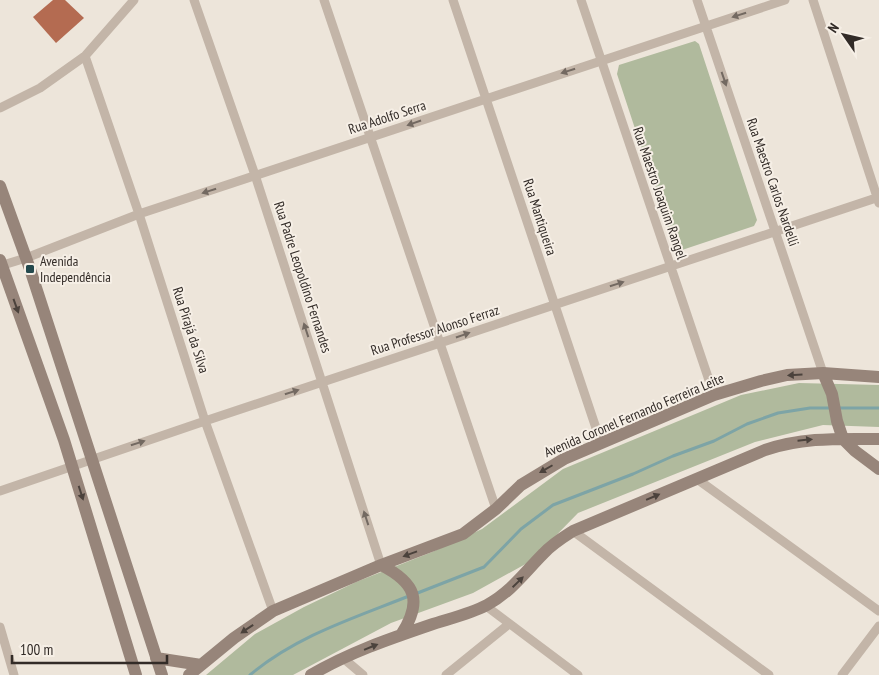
<svg xmlns="http://www.w3.org/2000/svg" width="879" height="675" font-family="'PT Sans Narrow',sans-serif">
<style>
.green{fill:#b0ba9d}
.lines{fill:none;stroke-linecap:round;stroke-linejoin:round}
.stream{stroke:#7da4a6;stroke-width:3}
.building{fill:#b46b51}
.street{stroke:#c3b5a8;stroke-width:9}
.secondary{stroke:#97857a;stroke-width:12}
.oneway{fill:#736961}
.oneway2{fill:#4b423c}
.poi-dot{fill:#23494d;stroke:#f6efe6;stroke-width:2}
.labels{text-anchor:middle;stroke-width:4;stroke-linejoin:round;paint-order:stroke}
.street-label{font-size:14px;fill:#322b27;stroke:#f6efe6}
.poi-label{font-size:14px;fill:#322b27;stroke:#f6efe6;text-anchor:start}
</style>
<rect width="100%" height="100%" fill="#ede5da"/>
<path class="green" d="M695 41 699 44 757 220 754 226 682 250 673 244 617 74 619 65Z
M799 383 879 385V427L823 425 755 442 578 513 531 561 473 593 391 623 293 675H206L255 634 304 607 356 582 432 552 482 529 563 469 741 395Z"/>
<g class="lines">
<path class="stream" d="M837 408H879
M415 594 484 567 521 529 553 505 633 474 673 456 714 441 747 424 778 413 810 408H831
M250 675C296 636 354 618 409 596"/>
</g>
<path class="building" d="M53 0H65L84 18 56 43 33 17Z"/>
<g class="lines">
<path class="street" d="M194 0 255 175 381 565
M324 0 496 509
M453 0 601 443
M581 0 714 395
M697 0 823 373
M813 0 879 203
M85 56 139 214 205 421 273 611
M0 108 40 88 85 56 134 0
M0 266 26 258 139 214 785 0
M697 479 879 611
M0 491 205 421 879 197
M573 531 769 675
M486 606 578 675
M0 627 14 675
M343 658 363 675
M446 675 509 624
M842 675 879 626"/>
<path class="secondary" d="M0 186 30 269 162 675
M0 260 64 440 136 675
M823 373 832 394 837 421 843 439 855 451 879 469
M381 565C416 583 423 601 401 635
M156 658 201 665
M189 675 234 638 273 611 381 565 463 534 496 509 521 485 564 459 714 395 761 381 787 375 823 373 879 377
M311 675C348 653 389 639 430 625 448 619 470 614 487 605 511 592 525 572 543 554 552 544 562 538 573 531L765 450C804 437 839 439 879 439"/>
</g>
<defs><path id="oneway-solid" d="M-6-.8H1V-3.2L6.5 0L1 3.2V.8H-6Z" transform="scale(1.25)"/></defs>
<g class="oneway">
<use href="#oneway-solid" transform="translate(739 15) rotate(162)"/>
<use href="#oneway-solid" transform="translate(568 71) rotate(162)"/>
<use href="#oneway-solid" transform="translate(724 79) rotate(71)"/>
<use href="#oneway-solid" transform="translate(414 123) rotate(161)"/>
<use href="#oneway-solid" transform="translate(209 191) rotate(162)"/>
<use href="#oneway-solid" transform="translate(617 284) rotate(-18)"/>
<use href="#oneway-solid" transform="translate(306 330) rotate(-108)"/>
<use href="#oneway-solid" transform="translate(463 335) rotate(-19)"/>
<use href="#oneway-solid" transform="translate(292 392) rotate(-18)"/>
<use href="#oneway-solid" transform="translate(138 443) rotate(-18)"/>
<use href="#oneway-solid" transform="translate(366 518) rotate(-108)"/>
</g>
<g class="oneway2">
<use href="#oneway-solid" transform="translate(16 306) rotate(70)"/>
<use href="#oneway-solid" transform="translate(795 375) rotate(177)"/>
<use href="#oneway-solid" transform="translate(805 440) rotate(-6)"/>
<use href="#oneway-solid" transform="translate(546 469) rotate(150)"/>
<use href="#oneway-solid" transform="translate(81 493) rotate(72)"/>
<use href="#oneway-solid" transform="translate(653 497) rotate(-23)"/>
<use href="#oneway-solid" transform="translate(410 554) rotate(160)"/>
<use href="#oneway-solid" transform="translate(518 582) rotate(-44)"/>
<use href="#oneway-solid" transform="translate(247 629) rotate(146)"/>
<use href="#oneway-solid" transform="translate(371 647) rotate(-22)"/>
</g>
<rect class="poi-dot" x="25" y="264" width="10" height="10" rx="2.5"/>
<g class="labels">
<g class="street-label">
<text transform="translate(387 117) rotate(-18)" y="5">Rua Adolfo Serra</text>
<text transform="translate(773 182) rotate(71)" y="5">Rua Maestro Carlos Nardelli</text>
<text transform="translate(660 193) rotate(71)" y="5">Rua Maestro Joaquim Rangel</text>
<text transform="translate(540 217) rotate(72)" y="5">Rua Mantiqueira</text>
<text transform="translate(303 277) rotate(72)" y="5">Rua Padre Leopoldino Fernandes</text>
<text transform="translate(191 330) rotate(72)" y="5">Rua Pirajá da Silva</text>
<text transform="translate(435 330) rotate(-18)" y="5">Rua Professor Alonso Ferraz</text>
<text transform="translate(634 415) rotate(-23)" y="5">Avenida Coronel Fernando Ferreira Leite</text>
</g>
<g class="poi-label">
<text x="40" y="266">Avenida<tspan x="40" dy="16">Independência</tspan></text>
</g>
</g>
<g transform="translate(844 35) rotate(304)" stroke="#f6efe6" stroke-width="4" paint-order="stroke">
<path d="M0-4L9 19L0 12L-9 19Z" fill="#322b27"/>
<text y="-8" font-size="14" font-weight="bold" text-anchor="middle" fill="#322b27">N</text>
</g>
<path d="M12 655v8h155v-8" fill="none" stroke="#322b27" stroke-width="2.5"/>
<text x="20" y="655" font-size="15" fill="#322b27" stroke="#f6efe6" stroke-width="4" paint-order="stroke">100 m</text>
</svg>
